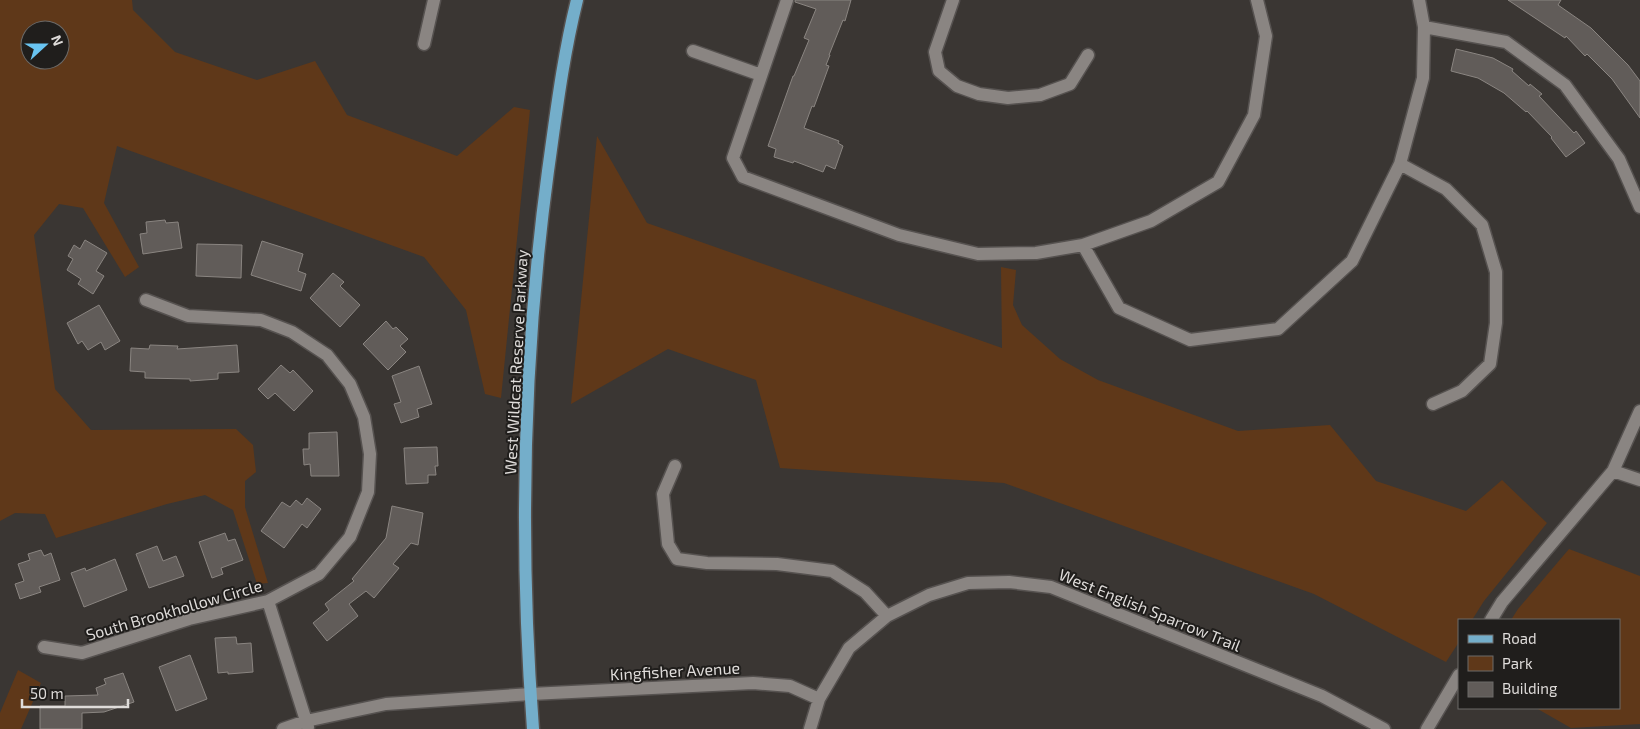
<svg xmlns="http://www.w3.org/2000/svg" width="1640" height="729" font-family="'Exo 2',sans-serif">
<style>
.green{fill:#5f3819;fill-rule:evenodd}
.building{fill:#615c59;stroke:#8a8581}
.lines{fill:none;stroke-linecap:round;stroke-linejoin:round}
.minor-casing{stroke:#565250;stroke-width:15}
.major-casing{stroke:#565250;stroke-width:15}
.minor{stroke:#8a8582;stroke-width:12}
.major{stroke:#74aeca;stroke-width:12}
.labels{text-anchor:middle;stroke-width:4;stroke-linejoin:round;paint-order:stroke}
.street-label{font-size:16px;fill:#dfdcda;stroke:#201e1c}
</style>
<rect width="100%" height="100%" fill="#3a3633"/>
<path class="green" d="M0 0H132L133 10 175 52 257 80 315 61 347 115 457 156 514 107 530 110 501 398 485 394 466 310 424 257 117 146 104 203 139 267 125 277 83 208 59 204 34 235 55 389 91 430 236 429 253 445 256 472 245 481V507L268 583 257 584 233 510 205 495 167 504 56 538 45 514 15 513 0 521ZM30 30H60V60H30Z
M597 136 647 223 1002 348 1001 267 1016 270 1013 305 1022 325 1060 359 1098 380 1238 431 1330 425 1376 481 1466 511 1502 480 1547 523 1484 601 1472 620H1459V642L1446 662 1314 594 1004 483 780 468 756 380 668 349 571 404Z
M1569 549 1640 576V724L1571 728 1536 708H1619V620H1511L1518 609Z
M18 670 41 683 21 729H0V713Z"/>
<path class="building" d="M795 0H851L845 21 843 20 829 55H830L826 65 829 66 814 107 812 106 804 128 839 141 838 143 843 146 835 169 826 165 823 172 794 161 793 163 774 157 776 149 768 146 793 76H794L809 40 804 38 816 9 795 2Z
M1508 0H1561L1558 5 1591 28 1628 65 1640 81V118L1612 79 1587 54 1585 56 1566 36 1565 38Z
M1456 49 1493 58 1513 69 1512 71 1529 86 1530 84 1542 94 1539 96 1574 133 1576 131 1585 143 1566 157 1551 138 1552 137 1527 111 1526 112 1504 93 1478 78 1451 71Z
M165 220 166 223 178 222 182 248 143 254 140 234 147 233 146 222Z
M85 240 107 253 96 271 104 276 93 294 78 284 81 279 67 270 73 259 68 256 74 245 80 249Z
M262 241 303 254 298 271 306 274 301 291 251 275Z
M197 244 242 245 241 278 196 276Z
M333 273 344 282 340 286 360 305 340 327 310 298Z
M99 305 120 341 105 350 101 342 88 350 82 341 78 344 67 323Z
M386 321 393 329 396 327 408 339 400 346 406 352 388 370 363 344Z
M150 345 178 346 177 349 237 345 239 372 218 373V379L190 381V379L145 378V372L130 371 131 348 149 349Z
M281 365 290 373 293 370 313 391 294 411 275 393 268 399 258 389Z
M419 366 432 404 417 409 419 417 401 423 394 404 401 402 392 376Z
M337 432 339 476H311L310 464 304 465 303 449H309V433Z
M437 447 438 466H435L436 475H428V483L406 484 404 448Z
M307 498 321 509 307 528 302 524 284 548 261 531 282 502 290 507 296 500 302 505Z
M392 506 423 513 418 545 411 543 393 564 399 568 374 598 366 591 349 604 358 616 327 641 313 623 329 610 325 604 354 581 352 579 386 538Z
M225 533 228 541 235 539 243 560 221 568 223 574 212 578 199 542Z
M157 546 163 561 176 556 184 576 149 588 136 554Z
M41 550 44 556 51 553 60 580 39 587 41 592 20 599 15 584 24 581 18 564 30 560 28 554Z
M115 559 127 590 84 607 71 573 85 568 86 571Z
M236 637 237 644 251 643 253 672 228 674V672L218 673 215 638Z
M190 655 207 699 176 711 159 667Z
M123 673 134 702 104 712 82 713V729H40V706H65V696L98 695 96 688 106 684 104 679Z"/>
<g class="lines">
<g class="minor-casing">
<path id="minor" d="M787 0 733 158 743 177 899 235 978 254 1036 253 1083 245 1151 221 1218 182 1254 115 1266 36 1257 0
M953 0 935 52 939 71 957 86 979 94 1008 98 1040 95 1070 84 1088 55
M1424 27 1506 42 1565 85 1619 159 1640 207
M424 44 434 0
M693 51 761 75
M1400 164 1446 189 1482 225 1496 272V323L1490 364 1462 391 1433 404
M1083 245 1119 308 1190 340 1278 329 1352 261 1400 164 1423 78 1424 27 1419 0
M675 466 663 494 668 544 677 559 707 563 777 564 832 571 865 592 887 616
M1613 471 1640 480
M268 601 308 727
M1491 620 1502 602 1613 471 1640 411
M44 647 82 653 189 619 268 601 319 574 350 537 368 492 370 454 364 417 350 384 327 355 292 332 261 320 188 316 146 300
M283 729 306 721 386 704 531 694 753 683 790 686 819 699
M810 729 819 699 849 648 887 616 929 595 968 583 1009 582 1051 587 1322 696 1384 729
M1427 729 1459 675"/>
</g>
<g class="major-casing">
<path id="major" d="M533 729C519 543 523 356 548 171 556 114 563 56 577 0"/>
</g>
<use href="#minor" class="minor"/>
<use href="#major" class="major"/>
</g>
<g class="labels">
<g class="street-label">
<text transform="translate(516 362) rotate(-87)" y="6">West Wildcat Reserve Parkway</text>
<text transform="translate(174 610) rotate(-16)" y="6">South Brookhollow Circle</text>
<text transform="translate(1150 610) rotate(22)" y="6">West English Sparrow Trail</text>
<text transform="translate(675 671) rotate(-3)" y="6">Kingfisher Avenue</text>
</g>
</g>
<rect x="1458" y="619" width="162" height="90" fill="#201e1c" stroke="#6c6a68"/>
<rect x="1468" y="635" width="25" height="8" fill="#74aeca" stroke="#6c6a68"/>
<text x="1502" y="644" font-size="15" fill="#dfdcda">Road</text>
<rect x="1468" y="656" width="25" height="15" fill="#5f3819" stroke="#6c6a68"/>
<text x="1502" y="669" font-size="15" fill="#dfdcda">Park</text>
<rect x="1468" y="682" width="25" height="15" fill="#615c59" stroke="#6c6a68"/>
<text x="1502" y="694" font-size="15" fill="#dfdcda">Building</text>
<g transform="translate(45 45) rotate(69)"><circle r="24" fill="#201e1c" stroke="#6c6a68"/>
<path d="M0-4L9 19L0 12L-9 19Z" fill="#69c4f1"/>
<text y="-8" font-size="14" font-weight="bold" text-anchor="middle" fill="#dfdcda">N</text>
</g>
<path d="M22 699v8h106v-8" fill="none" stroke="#dfdcda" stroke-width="2.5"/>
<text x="30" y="699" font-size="15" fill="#dfdcda" stroke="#201e1c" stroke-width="4" paint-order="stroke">50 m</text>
</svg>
